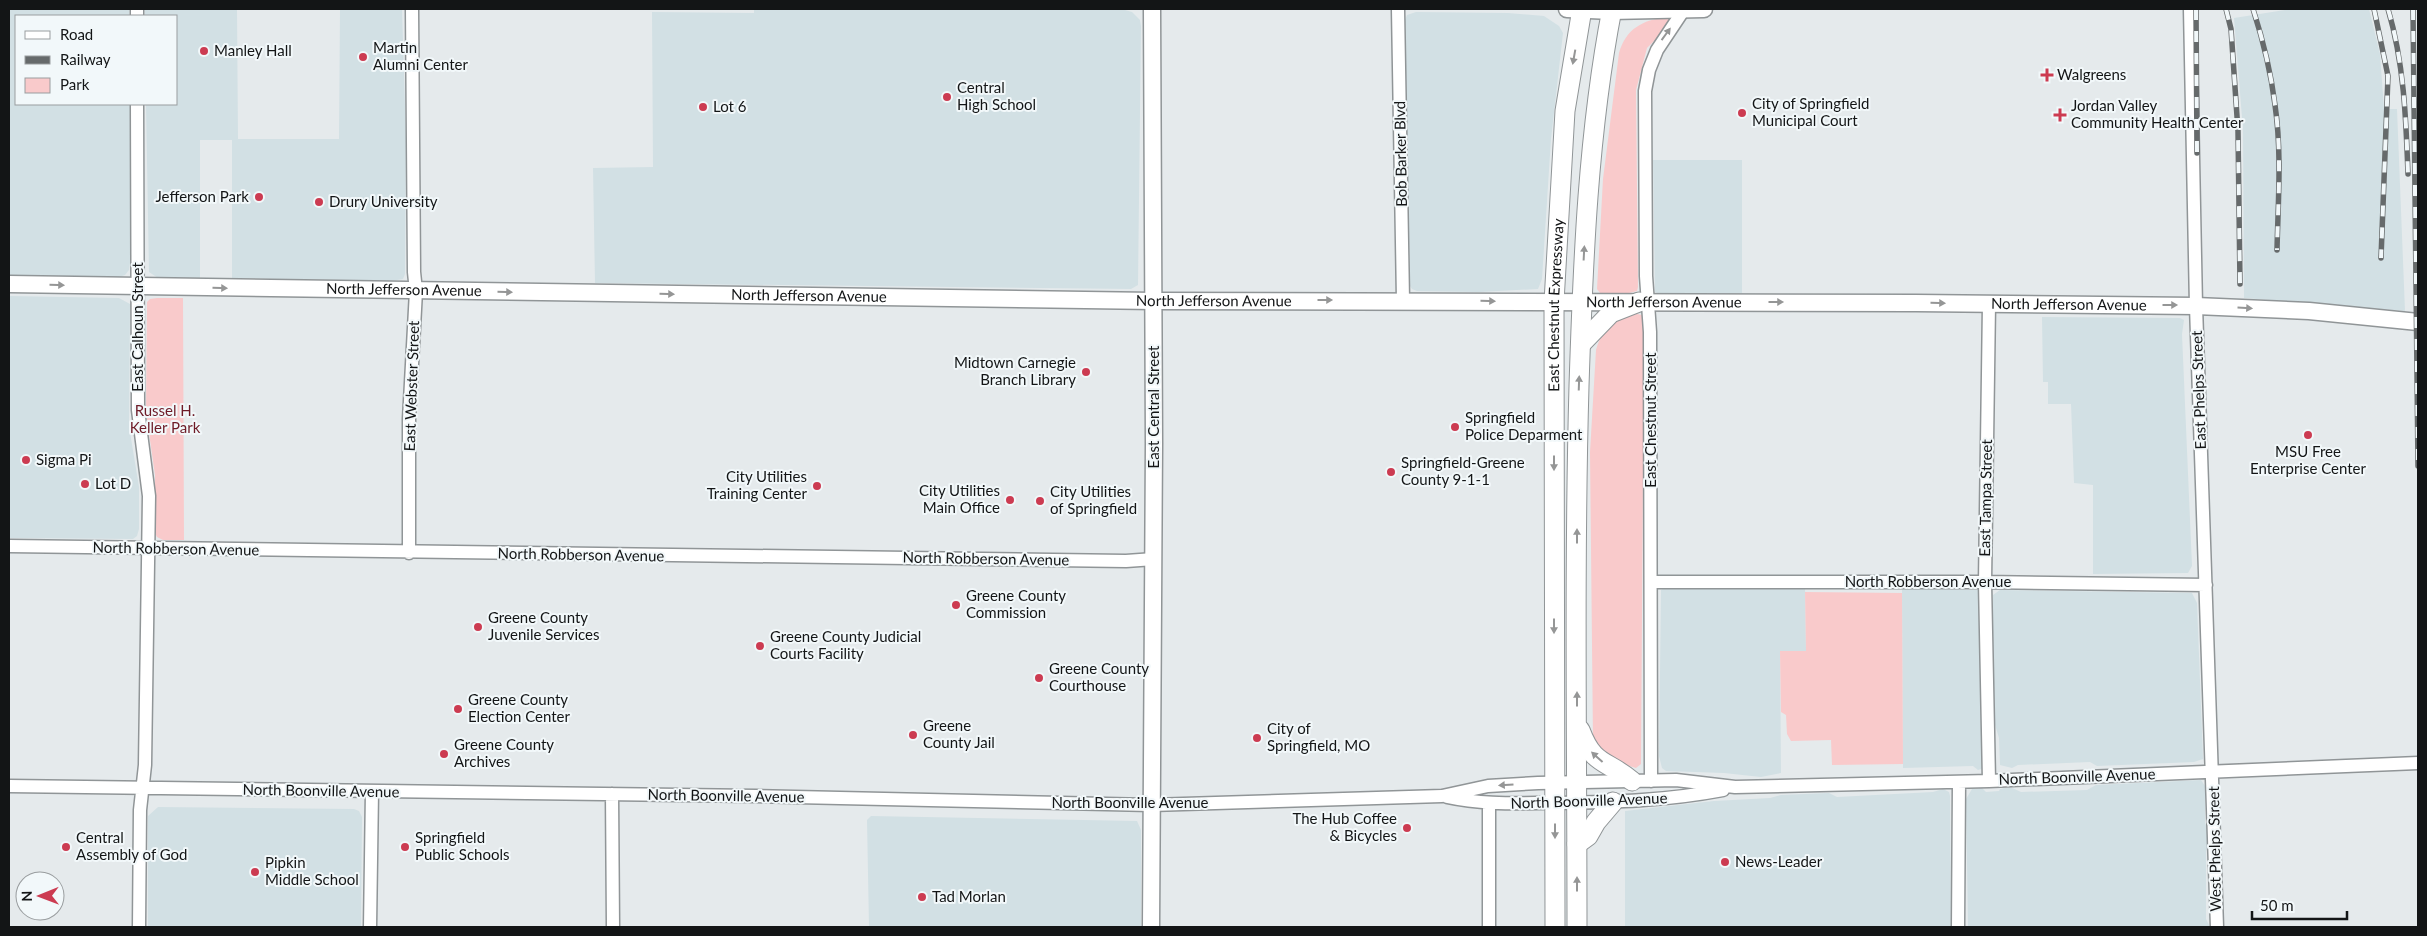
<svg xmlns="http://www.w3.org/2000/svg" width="2427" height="936" font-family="Lato,sans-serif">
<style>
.built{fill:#d2e0e4}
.green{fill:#f9cacb}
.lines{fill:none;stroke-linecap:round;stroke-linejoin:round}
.street-casing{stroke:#909597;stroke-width:15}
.secondary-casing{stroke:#909597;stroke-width:19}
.primary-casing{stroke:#909597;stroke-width:21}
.street{stroke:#fff;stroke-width:12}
.secondary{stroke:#fff;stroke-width:16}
.primary{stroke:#fff;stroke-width:19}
.rail-casing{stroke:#666a6b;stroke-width:5.5}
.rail{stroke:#f2f8fa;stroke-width:4;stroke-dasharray:11;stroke-linecap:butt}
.oneway{fill:#959696}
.poi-dot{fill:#cc3b51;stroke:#f2f8fa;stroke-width:2}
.labels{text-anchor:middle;stroke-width:4;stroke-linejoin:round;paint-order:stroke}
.poi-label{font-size:15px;fill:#131516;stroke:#f2f8fa;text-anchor:start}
.street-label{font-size:15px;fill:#131516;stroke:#f2f8fa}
.park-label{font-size:15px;fill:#6e1b27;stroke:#f2f8fa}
</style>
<rect width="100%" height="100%" fill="#e5eaec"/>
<path class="built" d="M9 9H129V16H16V104H130V263L129 270 125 275 119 277 9 275Z
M145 9H237L238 139H339L340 9H402L406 139 405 274 403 279 391 281 232 278V140H200V279L158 278 149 272 146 104H176V16H145Z
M754 9 1125 10 1132 12 1140 20 1141 26 1138 285 1131 289 595 283 593 168 653 167 652 12 754 13Z
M2292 9H2369L2380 54 2384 109H2397L2405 311 2244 298 2243 130 2234 18Z
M1416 12 1508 13 1544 16 1559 26 1563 33 1551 139 1542 279 1538 289 1479 292 1417 291 1412 289 1410 286 1405 20 1407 15Z
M1653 160H1742V293L1659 294 1655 292Z
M9 296 119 298 130 304 129 426 139 487V529L137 536 133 539 9 538Z
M2042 317 2180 318 2184 320 2182 334 2192 566 2188 573 2093 574V485L2074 483 2071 404H2048V382H2043Z
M1805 587 1806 651H1780L1781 773 1761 777 1724 773 1666 771 1662 768 1659 756 1661 590 1665 588Z
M1902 589 1980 590 1984 767 1981 769 1978 770 1973 766 1903 768Z
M2000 590 2192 593 2197 603 2203 759 2194 762 2097 766 2090 762 2018 765 2012 768 2000 765 1999 738 1993 718V595Z
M2201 780 2205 786V823L2208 829 2209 843 2206 851V919L2210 927H1968L1966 799 1972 789 1982 788 1986 792 1999 791 2000 789 2010 787 2021 792 2087 790 2096 785Z
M1943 789 1949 792 1950 796 1951 927H1625V811L1714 801 1770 798 1781 795 1829 793 1837 797 1933 792Z
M158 807 354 809 359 811 362 817 361 927H148V816Z
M871 816 1137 821 1141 830V927H869L867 820Z"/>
<path class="green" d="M1667 17 1673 19 1670 25 1647 48 1636 90 1638 287 1637 291 1629 293H1600L1597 289 1603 179 1619 53C1626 29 1642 20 1667 17Z
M157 298H183L184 540H163L157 537 155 533V475L146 412 147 302 150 299Z
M1637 314 1642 315 1644 319 1641 764 1636 768 1606 759 1593 740 1590 452 1596 350C1602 329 1615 316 1637 314Z
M1805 592 1902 593 1903 764 1832 765 1831 740 1791 741 1787 734 1786 715 1781 712 1780 651H1806Z"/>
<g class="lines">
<g class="street-casing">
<path id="street" d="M137 9V16
M1398 9 1403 300
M2190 9 2196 306 2217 927
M137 104 138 410 149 496 145 765 140 810 139 927
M1989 304 1985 582 1989 781
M9 546 1126 561 1154 559
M409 553V419L416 291 414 272 412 9
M1651 582H1985L2206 585
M1651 781 1650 332 1646 276 1645 91 1649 70 1657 50 1683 11
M9 786 756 796 1151 805 1442 796 1488 786 1538 783 1676 780 1735 787 1989 781 2418 763
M612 794 613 927
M1447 797C1484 805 1519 803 1556 803 1614 802 1665 801 1723 790
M370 927 372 791
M1489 927V804
M1958 927 1959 782"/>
</g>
<g class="secondary-casing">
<g id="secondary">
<path d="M1567 9 1611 11 1704 9"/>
<path id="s1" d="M9 284 1154 301 1916 303 2196 306 2309 311 2418 322"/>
<path d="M1151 927 1154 443 1152 9"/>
</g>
</g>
<g class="primary-casing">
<g id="primary">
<path d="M1581 344 1611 313 1639 302"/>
<path d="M1580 730C1594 767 1606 759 1632 781"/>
<path d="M1577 844 1588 836 1596 822 1613 802"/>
<path id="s2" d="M1555 927 1554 302 1565 111 1582 9"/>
<path d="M1577 927C1577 747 1574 566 1579 386 1583 260 1588 133 1612 9"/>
</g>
</g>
<use href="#street" class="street"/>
<use href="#secondary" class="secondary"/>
<use href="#primary" class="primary"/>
<g class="rail-casing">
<path id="rail" d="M2196 9 2197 153
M2226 9 2231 29 2238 131 2240 284
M2253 9C2263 40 2271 73 2275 105 2282 153 2278 203 2277 250
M2374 9 2388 76 2381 258
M2388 9C2404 63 2406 118 2408 174
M2413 9 2418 466"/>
</g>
<use href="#rail" class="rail"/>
</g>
<defs><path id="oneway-solid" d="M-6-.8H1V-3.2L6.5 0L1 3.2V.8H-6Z" transform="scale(1.25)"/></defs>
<g class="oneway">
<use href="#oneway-solid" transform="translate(1666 34) rotate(-54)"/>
<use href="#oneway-solid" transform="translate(1574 57) rotate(100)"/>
<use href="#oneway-solid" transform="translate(1584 253) rotate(-87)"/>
<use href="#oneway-solid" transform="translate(57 285) rotate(1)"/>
<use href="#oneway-solid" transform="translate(220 288) rotate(1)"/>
<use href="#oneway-solid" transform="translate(505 292) rotate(1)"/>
<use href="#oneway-solid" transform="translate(667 294) rotate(1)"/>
<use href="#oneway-solid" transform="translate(1325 300)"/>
<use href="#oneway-solid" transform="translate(1488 301) rotate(1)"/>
<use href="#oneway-solid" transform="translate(1776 302)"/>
<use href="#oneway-solid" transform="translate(1938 303) rotate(1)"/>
<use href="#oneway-solid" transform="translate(2170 305)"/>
<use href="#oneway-solid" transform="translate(2245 308) rotate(3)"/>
<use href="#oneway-solid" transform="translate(1579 383) rotate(-88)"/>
<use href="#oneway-solid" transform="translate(1554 463) rotate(90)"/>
<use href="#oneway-solid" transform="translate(1577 536) rotate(-90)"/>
<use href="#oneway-solid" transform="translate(1554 626) rotate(90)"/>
<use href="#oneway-solid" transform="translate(1577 699) rotate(-90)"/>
<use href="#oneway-solid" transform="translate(1597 757) rotate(-138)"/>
<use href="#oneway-solid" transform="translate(1506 785) rotate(176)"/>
<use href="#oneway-solid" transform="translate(1555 831) rotate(90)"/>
<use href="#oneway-solid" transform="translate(1577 884) rotate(-90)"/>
</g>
<g class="poi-dot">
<circle cx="204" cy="51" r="5"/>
<circle cx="363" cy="57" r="5"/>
<path d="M2044.5 67.5h5v5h5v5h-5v5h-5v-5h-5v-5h5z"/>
<circle cx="947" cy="97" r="5"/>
<circle cx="703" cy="107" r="5"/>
<circle cx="1742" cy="113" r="5"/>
<path d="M2057.5 107.5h5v5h5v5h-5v5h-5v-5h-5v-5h5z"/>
<circle cx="259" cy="197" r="5"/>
<circle cx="319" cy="202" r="5"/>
<circle cx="1086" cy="372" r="5"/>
<circle cx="1455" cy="427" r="5"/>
<circle cx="2308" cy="435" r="5"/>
<circle cx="26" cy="460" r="5"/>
<circle cx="1391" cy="472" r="5"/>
<circle cx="85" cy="484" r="5"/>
<circle cx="817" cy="486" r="5"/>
<circle cx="1010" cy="500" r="5"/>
<circle cx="1040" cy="501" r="5"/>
<circle cx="956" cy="605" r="5"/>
<circle cx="478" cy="627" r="5"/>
<circle cx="760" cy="646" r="5"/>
<circle cx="1039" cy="678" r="5"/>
<circle cx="458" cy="709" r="5"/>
<circle cx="913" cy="735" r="5"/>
<circle cx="1257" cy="738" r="5"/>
<circle cx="444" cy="754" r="5"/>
<circle cx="1407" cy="828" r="5"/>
<circle cx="66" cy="847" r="5"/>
<circle cx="405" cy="847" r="5"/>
<circle cx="1725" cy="862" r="5"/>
<circle cx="255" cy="872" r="5"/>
<circle cx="922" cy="897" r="5"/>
</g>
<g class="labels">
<g class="poi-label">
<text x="373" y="53">Martin<tspan x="373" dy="17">Alumni Center</tspan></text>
<text x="214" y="56">Manley Hall</text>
<text x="2057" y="80">Walgreens</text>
<text x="957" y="93">Central<tspan x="957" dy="17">High School</tspan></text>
<text x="1752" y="109">City of Springfield<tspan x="1752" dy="17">Municipal Court</tspan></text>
<text x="2071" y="111">Jordan Valley<tspan x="2071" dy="17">Community Health Center</tspan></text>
<text x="713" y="112">Lot 6</text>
<text x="249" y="202" text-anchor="end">Jefferson Park</text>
<text x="329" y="207">Drury University</text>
<text x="1076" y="368" text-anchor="end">Midtown Carnegie<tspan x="1076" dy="17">Branch Library</tspan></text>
<text x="1465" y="423">Springfield<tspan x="1465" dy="17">Police Deparment</tspan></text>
<text x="2308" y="457" text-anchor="middle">MSU Free<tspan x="2308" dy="17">Enterprise Center</tspan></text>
<text x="36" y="465">Sigma Pi</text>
<text x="1401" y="468">Springfield-Greene<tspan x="1401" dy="17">County 9-1-1</tspan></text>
<text x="807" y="482" text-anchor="end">City Utilities<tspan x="807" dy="17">Training Center</tspan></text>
<text x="95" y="489">Lot D</text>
<text x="1000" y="496" text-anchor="end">City Utilities<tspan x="1000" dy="17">Main Office</tspan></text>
<text x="1050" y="497">City Utilities<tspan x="1050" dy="17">of Springfield</tspan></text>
<text x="966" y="601">Greene County<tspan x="966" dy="17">Commission</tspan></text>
<text x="488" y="623">Greene County<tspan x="488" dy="17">Juvenile Services</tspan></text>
<text x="770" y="642">Greene County Judicial<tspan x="770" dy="17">Courts Facility</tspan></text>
<text x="1049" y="674">Greene County<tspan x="1049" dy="17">Courthouse</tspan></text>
<text x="468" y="705">Greene County<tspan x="468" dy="17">Election Center</tspan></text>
<text x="923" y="731">Greene<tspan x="923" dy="17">County Jail</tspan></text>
<text x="1267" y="734">City of<tspan x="1267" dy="17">Springfield, MO</tspan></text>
<text x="454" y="750">Greene County<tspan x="454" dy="17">Archives</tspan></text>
<text x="1397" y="824" text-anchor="end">The Hub Coffee<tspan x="1397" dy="17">&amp; Bicycles</tspan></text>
<text x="76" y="843">Central<tspan x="76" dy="17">Assembly of God</tspan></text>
<text x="415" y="843">Springfield<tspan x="415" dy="17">Public Schools</tspan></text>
<text x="1735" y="867">News-Leader</text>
<text x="265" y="868">Pipkin<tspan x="265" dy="17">Middle School</tspan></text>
<text x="932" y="902">Tad Morlan</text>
</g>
<g class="street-label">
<text transform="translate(1401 154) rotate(-91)" y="5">Bob Barker Blvd</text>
<text dy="5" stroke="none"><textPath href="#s1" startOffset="395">North Jefferson Avenue</textPath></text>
<text dy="5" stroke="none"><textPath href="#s1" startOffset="800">North Jefferson Avenue</textPath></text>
<text dy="5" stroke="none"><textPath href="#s1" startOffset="1205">North Jefferson Avenue</textPath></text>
<text dy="5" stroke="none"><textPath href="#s1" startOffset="1655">North Jefferson Avenue</textPath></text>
<text dy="5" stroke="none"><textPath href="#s2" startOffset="622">East Chestnut Expressway</textPath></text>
<text dy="5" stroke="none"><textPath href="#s1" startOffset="2060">North Jefferson Avenue</textPath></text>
<text transform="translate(138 327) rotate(-90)" y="5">East Calhoun Street</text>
<text transform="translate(412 386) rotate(-88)" y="5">East Webster Street</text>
<text transform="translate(2199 390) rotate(-92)" y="5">East Phelps Street</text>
<text transform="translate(1154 407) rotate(-90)" y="5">East Central Street</text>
<text transform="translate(1651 420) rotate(-90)" y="5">East Chestnut Street</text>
<text transform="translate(1986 498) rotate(-89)" y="5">East Tampa Street</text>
<text transform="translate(176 549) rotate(1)" y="5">North Robberson Avenue</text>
<text transform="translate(581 555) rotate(1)" y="5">North Robberson Avenue</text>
<text transform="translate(986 559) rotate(1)" y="5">North Robberson Avenue</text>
<text x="1928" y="587">North Robberson Avenue</text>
<text transform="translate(2077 777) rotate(-2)" y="5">North Boonville Avenue</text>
<text transform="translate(321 791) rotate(1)" y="5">North Boonville Avenue</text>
<text transform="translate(726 796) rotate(1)" y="5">North Boonville Avenue</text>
<text transform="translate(1589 801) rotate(-2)" y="5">North Boonville Avenue</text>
<text x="1130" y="808">North Boonville Avenue</text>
<text transform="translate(2215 849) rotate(-91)" y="5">West Phelps Street</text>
</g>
<g class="park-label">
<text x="165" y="416">Russel H.<tspan x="165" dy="17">Keller Park</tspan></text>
</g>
</g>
<rect width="2427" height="936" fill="none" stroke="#131516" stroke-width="20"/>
<rect x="15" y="15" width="162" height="90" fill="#f2f8fa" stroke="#999d9f"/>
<rect x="25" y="31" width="25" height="8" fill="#ffffff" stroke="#999d9f"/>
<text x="60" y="40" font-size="15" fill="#131516">Road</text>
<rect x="25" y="56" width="25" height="8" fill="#666a6b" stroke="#999d9f"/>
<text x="60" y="65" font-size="15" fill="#131516">Railway</text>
<rect x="25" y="78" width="25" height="15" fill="#f9cacb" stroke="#999d9f"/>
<text x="60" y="90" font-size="15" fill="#131516">Park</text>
<g transform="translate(40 896) rotate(269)"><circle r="24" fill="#f2f8fa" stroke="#999d9f"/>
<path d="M0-4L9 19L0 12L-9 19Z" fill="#cc3b51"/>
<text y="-8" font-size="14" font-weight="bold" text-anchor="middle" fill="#131516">N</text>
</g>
<path d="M2252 911v8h95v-8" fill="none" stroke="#131516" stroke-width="2.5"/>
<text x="2260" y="911" font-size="15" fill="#131516" stroke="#f2f8fa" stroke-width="4" paint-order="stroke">50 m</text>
</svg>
